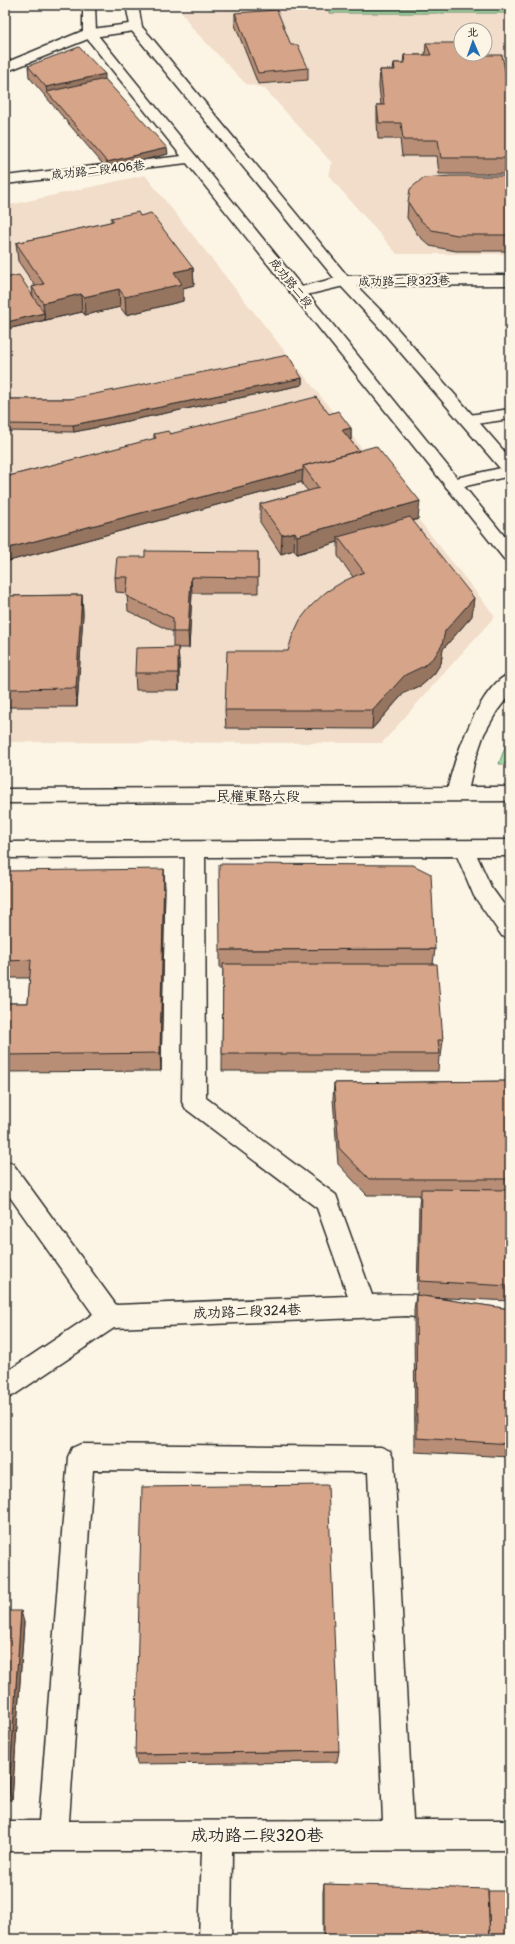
<svg xmlns="http://www.w3.org/2000/svg" width="515" height="1944" font-family="Pangolin,'LXGW WenKai TC',sans-serif">
<style>
.built{fill:#f1ddc9;fill-rule:evenodd}
.green{fill:#a3e0a7;stroke:#678669}
.lines{fill:none;stroke-linecap:round;stroke-linejoin:round}
.minor-casing{stroke:#2b2b2b;stroke-width:3}
.major-casing{stroke:#2b2b2b;stroke-width:3}
.minor{fill:#fcf5e5;fill-rule:evenodd}
.major{fill:#fcf5e5;fill-rule:evenodd}
.wall{fill:#b88e76;stroke:#2b2b2b}
.shaded-wall{fill:#967460;stroke:#2b2b2b}
.building{fill:#d6a589;stroke:#2b2b2b}
.labels{text-anchor:middle;stroke-width:4;stroke-linejoin:round;paint-order:stroke}
.far-street-label{font-size:12px;fill:#2b2b2b;stroke:#fcf5e5}
.street-label{font-size:14px;fill:#2b2b2b;stroke:#fcf5e5}
.near-street-label{font-size:17px;fill:#2b2b2b;stroke:#fcf5e5}
</style>
<rect width="100%" height="100%" fill="#fcf5e5"/>
<filter id="ink" filterUnits="userSpaceOnUse"><feTurbulence type="fractalNoise" baseFrequency=".025" numOctaves="2"/><feDisplacementMap in="SourceGraphic" scale="8" xChannelSelector="R" yChannelSelector="G"/><feConvolveMatrix kernelMatrix="1 2 1 2 8 2 1 2 1" color-interpolation-filters="sRGB"/></filter>
<g filter="url(#ink)">
<path class="built" d="M225 5H510V254H397L328 175 332 163 264 88 246 84 192 28 181 11 224 10ZM461 30H485V54H461Z
M145 175 495 616 382 743 5 742V206Z"/>
<path class="green" d="M510 8V13H329V9Z
M510 733V764H499Z"/>
<g class="lines">
<g class="minor-casing">
<path id="minor" d="M136 23 141 24 142 27 141 30 93 37 5 72V63L85 30Z
M191 155 196 156 198 159 196 162 5 184V176Z
M510 275V285L344 286 298 297 293 295 290 292 293 289 344 276Z
M510 409V419L469 425 463 424 461 420 463 416 469 415Z
M510 466V476L453 489 447 488 444 484 447 480Z
M195 842 202 845 205 850 206 1098 336 1195 372 1295C399 1294 427 1293 453 1302L457 1310 453 1318 444 1321 407 1316 114 1328 14 1395 5 1399V1373L93 1314 5 1190V1161L13 1164 116 1305 348 1296 317 1208 186 1109 182 1102 185 850 188 845Z
M81 1444 381 1447 390 1451 394 1460 413 1820H510V1850L232 1851 231 1939H199L202 1851H5V1821H39L68 1457 72 1448ZM93 1470 368 1472 383 1820 69 1821Z"/>
</g>
<g class="major-casing">
<path id="major" d="M83 5H95L96 33 510 543V561L504 559 85 36 83 33Z
M126 5H138L142 27 151 37 349 278 389 319 510 458V474L504 473 377 325 339 284 131 30Z
M510 674V694L497 711 484 734 474 763 469 787H510V801L5 803V789L448 787C454 759 481 683 510 674Z
M510 840V856H477L491 887 510 913V938L502 936 474 896 457 856 5 858V842Z"/>
</g>
<use href="#minor" class="minor"/>
<use href="#major" class="major"/>
</g>
<path class="wall" d="M235 13 291 45 308 68V80L258 84 235 25Z
M426 43 461 54H478V55L510 96V174H439L437 156H402L400 139H378L377 121V105H381L379 86 380 70H393L394 63H403L404 55H425Z
M28 66 105 79 168 154 107 169 29 77Z
M510 176V251H456L430 246 418 235 407 218 408 202Z
M140 216 193 268 194 285 183 288V301L126 315 120 307 85 315 82 312 7 329 5 326V278L33 297 32 287 35 286 18 261 16 243 111 222V218Z
M302 378V385L74 432 5 431V399H70Z
M329 414 351 428V440H350L359 451 418 519 413 521 472 616 443 649 441 663 434 674 422 685 404 693 372 729 226 728 225 710 288 651 353 577 338 556V542L297 554 294 550 281 554 260 522V504L308 491 302 484V482L5 562V477L154 439V434H170Z
M258 552V593H192L189 648H178L179 664V690H136L135 673 173 647V632L128 611 127 593 116 592 115 577Z
M82 595 83 614 77 707H5V596Z
M5 871 165 887 161 1071 5 1072V1003H28L30 978H5Z
M435 949 433 964 443 1040 441 1057H439L438 1071H222L223 968H220V950Z
M510 1081V1301L427 1297 510 1309V1457L415 1452 414 1310 416 1295H417L419 1205 420 1195H367L338 1164 333 1099 334 1083Z
M5 1611 24 1622 12 1800H5Z
M339 1751 337 1762 137 1764 135 1754Z
M324 1884 488 1891 510 1939H323V1892Z"/>
<path class="shaded-wall" d="M105 74V85L47 92 46 87Z
M167 148 168 154 107 169V162Z
M193 268 194 285 183 288V301L126 315 125 297 174 272Z
M119 289 120 307 85 315 84 297Z
M81 294 82 312 45 320 43 303Z
M44 313 45 320 7 329V322Z
M302 378V385L74 432 73 425Z
M351 428V440L342 443V430Z
M303 470 302 482 5 562V549Z
M420 501 418 519 341 541 338 537V542L297 554V536Z
M295 532 294 550 281 554 282 535Z
M191 577 192 593 189 648 188 632Z
M82 595 83 614 77 707 76 688Z
M474 598 472 616 443 649 441 663 434 674 422 685 404 693 372 729 373 710Z
M178 647 179 664V690L178 673Z
M164 869 165 887 161 1071 160 1053Z
M21 1611 24 1622 12 1800 9 1791Z"/>
<path class="building" d="M277 10 291 45H298L308 68 258 73 235 13Z
M426 43H461V54H477L476 55H502L510 96V158H441L438 140H403L401 123H379L377 105H384L380 70H395L394 63H405L404 55H431Z
M79 47 105 74 46 87 28 66Z
M105 79 167 148 107 162 47 92Z
M451 176H510V235H457L432 230 419 219 408 202 410 189 423 178Z
M138 212 140 216 151 213 193 268 174 272 182 284 125 297 119 289 84 297 81 294 43 303 32 287 44 284 16 243 114 221 111 218Z
M19 275 44 313 7 322 5 320V278Z
M288 355 302 378 73 425 5 424V399H70Z
M316 397 329 414 338 411 351 428 342 430 359 451 303 466V470L5 549V477L156 438 154 434 168 431 170 434Z
M376 446 420 501 297 536 295 532 282 535 260 504 319 488 303 466Z
M410 517 474 598 445 631 442 645 435 656 424 666 405 675 373 710H225L227 651H288L292 637 300 620 311 606 326 592 344 581 364 572 338 537Z
M145 551 258 552V578L191 577 188 632H173V618L126 596 128 577H115L117 557H145Z
M82 595 76 688 5 689V596Z
M178 647V673H135L136 648Z
M219 864 413 865 431 874 435 949 220 950Z
M164 869 160 1053 5 1055V1003H28L31 960 5 961V871Z
M223 964H437L443 1040H438L440 1054H222Z
M510 1081V1179H369L339 1148 334 1083Z
M421 1189 510 1190V1286L419 1281Z
M416 1295 510 1309V1444L417 1438Z
M328 1485 339 1751 135 1754 142 1487Z
M5 1611H21L9 1791H5Z
M324 1884 488 1889 490 1939H324Z
M488 1891H510V1939H490Z"/>
</g>
<g class="labels">
<g class="far-street-label">
<text transform="translate(98 170) rotate(-6)" y="4">成功路二段406巷</text>
<text transform="translate(404 281) rotate(-1)" y="4">成功路二段323巷</text>
<text transform="translate(291 283) rotate(51)" y="4">成功路二段</text>
</g>
<g class="street-label">
<text x="258" y="801">民權東路六段</text>
<text transform="translate(247 1311) rotate(-2)" y="5">成功路二段324巷</text>
</g>
<g class="near-street-label">
<text x="257" y="1841">成功路二段320巷</text>
</g>
</g>
<rect width="515" height="1944" fill="none" stroke="#fcf5e5" stroke-width="20"/>
<rect x="10" y="10" width="495" height="1924" fill="none" stroke="#2b2b2b" stroke-width="1.5" filter="url(#ink)"/>
<g transform="translate(473 42) rotate(358)"><circle r="19" fill="#fcf5e5" stroke="#a8a49b"/>
<path d="M0-3L7 15L0 10L-7 15Z" fill="#1f6fb2"/>
<text y="-6" font-size="11" font-weight="bold" text-anchor="middle" fill="#2b2b2b">北</text>
</g>
</svg>
